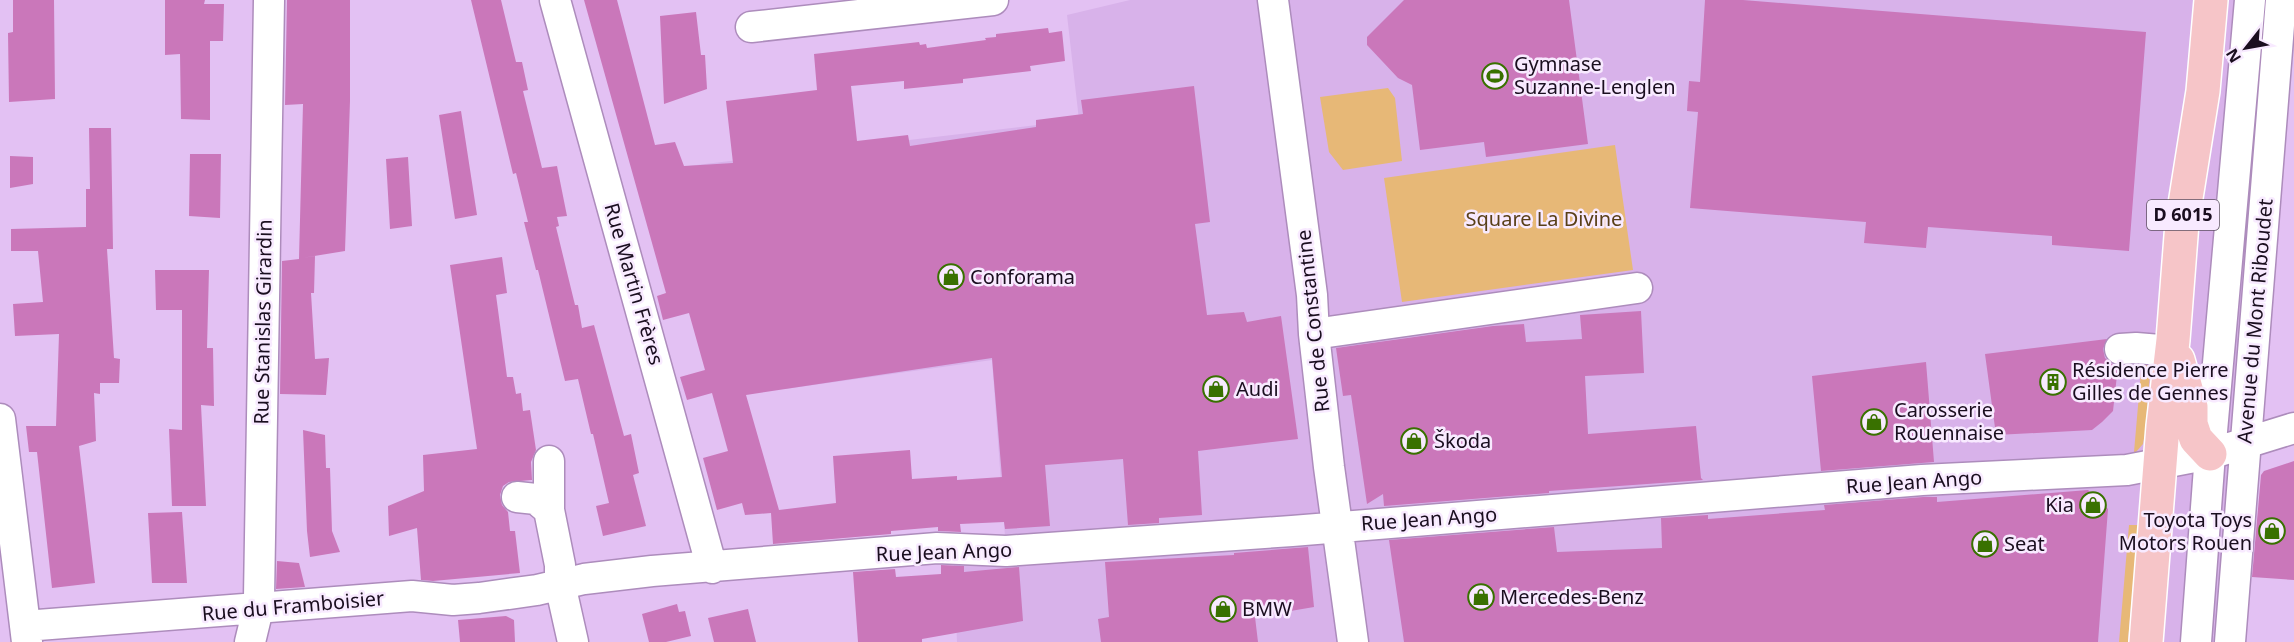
<svg xmlns="http://www.w3.org/2000/svg" width="2294" height="642" font-family="'Noto Sans',sans-serif">
<style>
.built{fill:#d8b2ea}
.green{fill:#e7b877}
.building{fill:#ca77ba;fill-rule:evenodd}
.lines{fill:none;stroke-linecap:round;stroke-linejoin:round}
.minor-casing{stroke:#ad8cbc;stroke-width:33}
.major-casing{stroke:#fff;stroke-width:36}
.minor{stroke:#fff;stroke-width:30}
.major{stroke:#f6c5c8;stroke-width:33}
.labels{text-anchor:middle;stroke-width:5;stroke-linejoin:round;paint-order:stroke}
.shield{fill:#f8eaff;stroke:#5d5062;stroke-width:1.5}
.shield-label{font-size:18px;font-weight:bold;fill:#1a0e1f}
.poi-label{font-size:20px;fill:#1a0e1f;stroke:#f8eaff;text-anchor:start}
.park-label{font-size:20px;fill:#593f18;stroke:#f8eaff}
.street-label{font-size:20px;fill:#1a0e1f;stroke:#f8eaff}
</style>
<rect width="100%" height="100%" fill="#e3c1f3"/>
<path class="built" d="M1130 0H2281L2230 642H957L953 550H1006L992 360 785 389 688 166 1079 120 1067 15Z"/>
<path class="green" d="M1388 88 1395 98 1402 161 1343 170 1329 152 1320 97Z
M1615 145 1633 270 1402 302 1384 178Z
M2142 360 2151 361 2145 434 2143 444 2136 452H2134Z
M2129 525H2138L2128 642H2119Z"/>
<path class="building" d="M13 0H54L55 99 9 102 8 33 13 32Z
M165 0H205L204 4H224L223 41H210V120L181 119 180 54 165 55Z
M287 0H350V101L345 251 302 258 315 256 314 293H311L315 359 329 358 326 395 280 394 282 261 299 259 303 104 285 105Z
M471 0H501L516 62H522L528 90 523 91 542 168 557 166 567 216 557 217 559 226 556 227 575 305H578L582 328 594 325 624 436 631 434 639 473 633 475 646 526 603 536 596 506 609 503 593 434H591L578 379 565 381 538 270H536L524 222H528L516 173 513 174Z
M584 0H617L655 145 675 142 684 166 733 163 726 101 817 90 814 54 919 42 920 45 926 44 927 48 986 40 985 38 996 37V34L1048 28 1049 33 1062 31 1065 61 1030 66 1031 71 963 79V83L904 89V81L851 86 857 141 908 135 910 146 1036 127V120L1083 114 1081 100 1194 86 1210 222 1195 224 1207 315 1244 312 1247 322 1281 316 1298 439 1198 451 1202 515 1159 518V523L1128 525 1123 459 1045 465 1050 526 1005 529 1004 522 960 524 961 532 938 531V527L891 531V534L773 544 771 513 745 515 742 503 717 510 703 458 728 451 712 393 687 400 680 377 705 370 689 313 663 320 657 296 666 293ZM992 358 1002 477 957 480V476L912 479 910 450 833 456 836 503 779 510 746 395Z
M1404 0H1569L1588 144 1486 157 1484 142 1420 150 1412 85 1398 78 1367 45V37Z
M1705 0H1743L2146 32 2129 251 2052 245V236L1928 227 1926 248 1864 243 1866 222 1690 208 1698 112 1687 111 1689 81 1700 82Z
M696 12 701 55H705L707 89 664 104 660 16Z
M461 111 477 215 455 219 439 115Z
M89 128H111L113 249H107L114 358 120 359 119 383H100V394L94 393 96 441 79 446 95 583 52 588 37 452H29L26 426H56L59 334 15 336 13 304 43 302 38 251H11V229L86 227V189H90Z
M190 154H221L220 218 189 216Z
M10 156 33 157V184L10 188Z
M408 157 412 226 390 229 386 159Z
M502 257 507 293 496 295 507 377H513L516 394 521 393 523 411 530 410 536 450 531 462 532 480 509 482 503 486 500 495 502 505 508 512 510 531H515L520 573 433 581 421 580 417 528 389 536 388 506 424 491 423 455 477 449 450 265Z
M155 270H209L207 348H213L214 406 201 405 206 506H172L169 429 182 430V310H156Z
M1641 311 1644 373 1585 376 1588 434 1696 426 1701 478 1703 480 1549 491V493L1384 506 1383 494 1367 504 1351 395 1343 396 1336 348 1493 326 1524 324 1526 342 1582 339 1580 315Z
M2107 339 2103 349 2105 358 2112 364 2118 366 2113 411 2102 422 2092 430 1996 435 1985 354Z
M1926 362 1934 462 1821 471 1812 376Z
M303 430 325 435 326 468H330L332 531 340 552 310 557 307 531Z
M2294 461V580L2252 577 2261 475 2264 471Z
M2088 490 2108 509 2098 642H1404L1389 540 1554 527 1557 552 1662 548 1661 518 1708 515V519L1825 510 1824 505 1923 497H1937V502Z
M182 512 187 583H152L148 513Z
M1308 547 1314 607 1255 617 1258 642H1101L1098 619 1109 617 1105 562 1234 555V553Z
M277 561 299 563 305 587 276 589Z
M941 565 964 566V572L1019 567 1023 621 922 639V642H858L853 572 895 569 896 577 941 574Z
M677 604 679 612 685 611 691 636 666 642H649L642 614Z
M748 609 756 642H714L708 618Z
M506 616 514 620 515 642H460L458 620Z"/>
<g class="lines">
<g class="minor-casing">
<path id="minor" d="M555 0 712 568
M1273 0 1312 295 1314 334 1329 467 1353 642
M751 27 993 0
M1314 334 1637 288
M2120 349 2136 348 2172 351
M0 419 27 642
M549 461V510
M517 497 536 499 549 510 560 565V584L573 642
M25 626 412 596 453 600 479 598 537 590 584 579 652 571 937 548 1006 551 1292 531 1922 480 2127 470 2210 454 2294 428
M250 642 258 609 259 597 269 0
M2196 642 2210 454 2250 0
M2230 642 2281 0"/>
</g>
<g class="major-casing">
<path id="major" d="M2178 360 2191 407V424L2196 439 2210 454
M2146 642 2163 426 2173 340 2182 223 2203 91 2211 0"/>
</g>
<use href="#minor" class="minor"/>
<use href="#major" class="major"/>
</g>
<defs>
<g id="stadium-ring" transform="scale(1.35)"><circle r="9.5" fill="#f8eaff" stroke="#397100" stroke-width="1.5"/><path d="M0-5a6.5 5 0 1 0 0 10a6.5 5 0 1 0 0-10ZM-3.5-1.8h7v3.6h-7Z" fill="#397100"/></g>
<g id="shop-ring" transform="scale(1.35)"><circle r="9.5" fill="#f8eaff" stroke="#397100" stroke-width="1.5"/><path d="M-5-2.5h2.3a2.7 3.5 0 0 1 5.4 0H5L5.5 6h-11ZM-1.5-2.5h3a1.5 2.3 0 0 0-3 0Z" fill="#397100"/></g>
<g id="building-ring" transform="scale(1.35)"><circle r="9.5" fill="#f8eaff" stroke="#397100" stroke-width="1.5"/><path d="M-4-6H4V6H1V3H-1V6H-4ZM-2.5-4.3h1.7v1.8h-1.7ZM.8-4.3h1.7v1.8H.8ZM-2.5-1h1.7V.8h-1.7ZM.8-1h1.7V.8H.8Z" fill="#397100"/></g>
</defs>
<g fill-rule="evenodd">
<use href="#stadium-ring" x="1495" y="76"/>
<use href="#shop-ring" x="951" y="277"/>
<use href="#building-ring" x="2053" y="382"/>
<use href="#shop-ring" x="1216" y="389"/>
<use href="#shop-ring" x="1874" y="422"/>
<use href="#shop-ring" x="1414" y="441"/>
<use href="#shop-ring" x="2093" y="505"/>
<use href="#shop-ring" x="2272" y="531"/>
<use href="#shop-ring" x="1985" y="544"/>
<use href="#shop-ring" x="1481" y="597"/>
<use href="#shop-ring" x="1223" y="609"/>
</g>
<g class="labels">
<rect class="shield" x="2147" y="200" width="72" height="30" rx="4.5"/>
<g class="shield-label">
<text x="2183" y="221">D 6015</text>
</g>
<g class="poi-label">
<text x="1514" y="71">Gymnase<tspan x="1514" dy="23">Suzanne-Lenglen</tspan></text>
<text x="970" y="284">Conforama</text>
<text x="2072" y="377">Résidence Pierre<tspan x="2072" dy="23">Gilles de Gennes</tspan></text>
<text x="1236" y="396">Audi</text>
<text x="1894" y="417">Carosserie<tspan x="1894" dy="23">Rouennaise</tspan></text>
<text x="1434" y="448">Škoda</text>
<text x="2074" y="512" text-anchor="end">Kia</text>
<text x="2252" y="527" text-anchor="end">Toyota Toys<tspan x="2252" dy="23">Motors Rouen</tspan></text>
<text x="2004" y="551">Seat</text>
<text x="1500" y="604">Mercedes-Benz</text>
<text x="1242" y="616">BMW</text>
</g>
<g class="park-label">
<text x="1544" y="226">Square La Divine</text>
</g>
<g class="street-label">
<text transform="translate(634 284) rotate(74)" y="7">Rue Martin Frères</text>
<text transform="translate(1313 321) rotate(-96)" y="7">Rue de Constantine</text>
<text transform="translate(2255 321) rotate(-85)" y="7">Avenue du Mont Riboudet</text>
<text transform="translate(263 322) rotate(-89)" y="7">Rue Stanislas Girardin</text>
<text transform="translate(1914 482) rotate(-4)" y="7">Rue Jean Ango</text>
<text transform="translate(1429 519) rotate(-4)" y="7">Rue Jean Ango</text>
<text transform="translate(944 552) rotate(-2)" y="7">Rue Jean Ango</text>
<text transform="translate(293 606) rotate(-5)" y="7">Rue du Framboisier</text>
</g>
</g>
<g transform="translate(2246 48) rotate(239)" stroke="#f8eaff" stroke-width="4.5" paint-order="stroke">
<path d="M0-4.5L10 22L0 15L-10 22Z" fill="#1a0e1f"/>
<text y="-9" font-size="16" font-weight="bold" text-anchor="middle" fill="#1a0e1f">N</text>
</g>
</svg>
